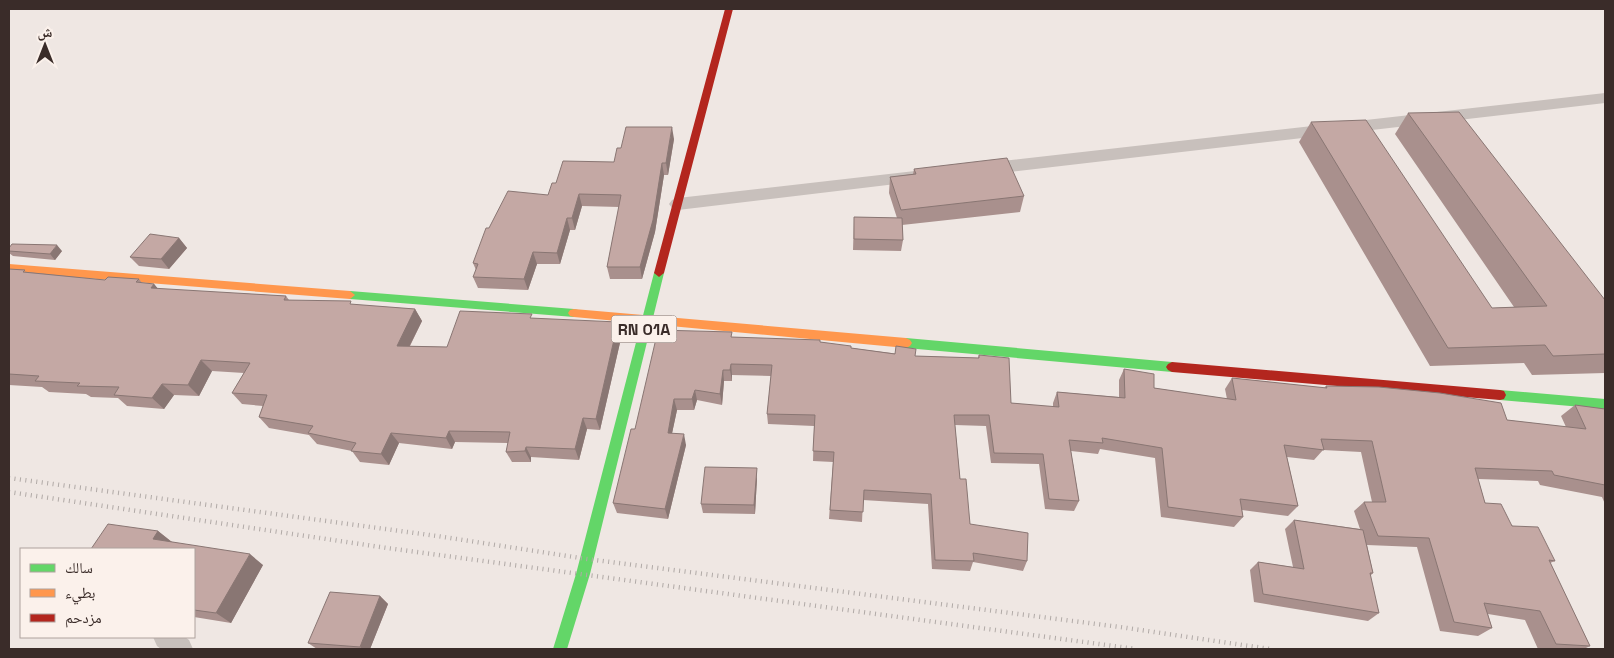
<svg xmlns="http://www.w3.org/2000/svg" width="1614" height="658" font-family="'Space Grotesk','Noto Naskh Arabic',sans-serif">
<style>
.lines{fill:none;stroke-linecap:round;stroke-linejoin:round}
.street{fill:#c8c0bc;fill-rule:evenodd}
.fast{fill:#63d668;fill-rule:evenodd}
.slow{fill:#ff974d;fill-rule:evenodd}
.jam{fill:#b3261e;fill-rule:evenodd}
.rail{stroke:#b0a9a6;stroke-width:4.5;stroke-dasharray:1 4.5;stroke-linecap:butt}
.wall{fill:#a9908d}
.shaded-wall{fill:#897673}
.building{fill:#c4a8a4;stroke:#897673}
.labels{text-anchor:middle;stroke-width:4;stroke-linejoin:round;paint-order:stroke}
.shield{fill:#fbf1eb;stroke:#746763;stroke-width:1}
.shield-label{font-size:16px;font-weight:bold;fill:#3a2c29}
</style>
<rect width="100%" height="100%" fill="#efe7e3"/>
<g class="lines">
<path class="street" d="M1605 93V103L984 175 978 173 975 169 978 165 984 163Z
M915 171 921 173 924 177 921 181 678 210 672 208 669 204 672 200 678 198Z
M153 637H185L189 640 193 649H161L157 646Z"/>
<path class="fast" d="M659 269 664 273 590 574 567 649H553L576 574 654 273Z
M350 291 574 309 578 310 580 313 578 316 574 317 350 299 345 295Z
M906 338 1172 362 1176 364 1178 367 1176 370 1172 372 906 348 902 346 900 343 902 340Z
M1500 390 1605 399V409L1500 400 1496 399 1494 395 1496 391Z"/>
<path class="slow" d="M9 264 350 291 355 295 350 299 9 272Z
M574 309 906 338 910 340 912 343 910 346 906 348 574 317 570 316 568 313 570 310Z"/>
<path class="jam" d="M725 9H733L664 273 659 277 654 273Z
M1172 362 1500 390 1504 391 1506 395 1504 399 1500 400 1172 372 1168 370 1166 367 1168 364Z"/>
<path class="rail" d="M9 478 437 536 587 559 1120 627 1270 649
M9 492 387 548 1136 649"/>
</g>
<path class="wall" d="M1408 113 1605 300V373L1532 375 1524 363 1430 366 1299 142 1311 122 1492 308 1514 307 1395 134Z
M674 139 668 175H664L655 232 642 279H610L607 267 619 207 582 206 575 230H570L560 264H537L528 290 478 288 473 277 476 270 473 263 489 228 548 195 556 183 614 162 621 148Z
M914 169 1024 196 1020 212 902 225 903 240 901 251 853 250 854 217 897 218 889 193 890 177 913 174Z
M179 238 187 248 169 269 139 266 130 257Z
M9 248 62 251 55 260 13 256 9 253Z
M9 269 27 272 105 280 139 279 142 283 154 284 158 289 286 296 289 300 415 309 422 321 410 346 447 347 534 318 622 334 600 430 587 429 579 460 531 457V462H512L506 452 508 443 455 442 452 449 399 443 389 465 360 462 352 451 317 444 309 435 269 428 259 417 263 406 242 404 232 393 244 373 212 371 199 396 174 395 164 409 127 406 118 398 91 397 86 394 49 392 42 387 9 385Z
M732 337 820 342 851 348 915 356 978 358 979 355 1011 403 1053 407V403L1057 392 1119 397V380L1124 369 1154 388 1227 399 1225 389 1232 378 1324 388 1326 386 1507 420 1566 427 1561 416 1575 405 1605 409V504L1602 497 1540 485 1538 481 1478 479 1485 503 1555 561 1550 563 1590 646 1584 649H1538L1525 620 1488 614 1492 628 1478 636 1440 631 1417 547 1367 545 1373 573 1370 576 1379 613 1368 621 1254 602 1250 570 1258 562 1293 567 1285 529 1294 520 1360 529 1354 511 1364 502H1372L1361 452 1323 450 1314 460 1287 457 1298 506 1288 516 1242 510 1243 517 1234 527 1161 517 1155 458 1100 449 1098 454 1071 451 1079 501 1074 511 1045 509 1039 464 991 463 986 426 955 425 960 479 970 524 1027 561 1023 571 973 562 970 571 932 569 928 504 863 500 862 522 829 519 833 462 813 461 814 426 768 424 767 414 771 376 732 375V381H724L722 405 697 400 694 410H677L672 433 686 445 668 519 617 513 613 503 635 429Z
M757 478 755 514 703 513 701 504Z
M158 531 172 542 263 565 231 623 194 617V549H91Z
M380 596 388 604 370 649H317L308 643Z"/>
<path class="shaded-wall" d="M672 127 674 139 668 175 666 163Z
M662 163 664 175 655 232 642 279 640 267Z
M579 194 582 206 575 230 572 218Z
M567 218 570 230 560 264 557 253Z
M179 238 187 248 169 269 161 259Z
M57 245 62 251 55 260 50 254Z
M533 252 537 264 528 290 524 279Z
M154 284 164 296 151 288Z
M415 309 422 321 404 357 397 346Z
M618 322 622 334 600 430 596 419Z
M201 360 212 371 199 396 188 385Z
M731 364 732 375V381L730 370Z
M723 370 724 381 722 405 720 394Z
M162 384 174 395 164 409 152 398Z
M695 390 697 400 694 410 692 399Z
M674 399 677 410 670 443 668 433Z
M583 418 587 429 579 460 575 449Z
M449 431 455 442 452 449 446 438Z
M391 433 399 443 389 465 381 454Z
M684 434 686 445 668 519 665 509Z
M526 447 531 457V462L525 451Z
M757 468V478L755 514 754 505Z
M158 531 173 543 153 539Z
M250 554 263 565 231 623 216 613Z
M380 596 388 604 370 649H362L360 647Z"/>
<path class="building" d="M1459 112 1605 300V354L1553 356 1545 345 1448 348 1311 122 1366 120 1492 308 1547 306 1408 113Z
M626 127H672L666 163H662L653 220 640 267H607L621 195 579 194 572 218H567L557 253 533 252 524 279 473 277 478 264 473 263 486 228H489L508 191 548 195 552 183H556L563 161 614 162 617 148H621Z
M1007 158 1024 196 901 210 890 177 916 174 914 169Z
M854 217 902 218 903 240 854 239Z
M150 234 179 238 161 259 130 257Z
M12 244 57 245 50 254 9 251V248Z
M9 269 25 270 23 272 105 280 108 277 139 279 136 282 154 284 151 288 286 296 284 300 351 301 350 304 415 309 397 346 447 347 460 311 532 314 530 318 618 322 596 419 583 418 575 449 526 447 525 451 506 452 510 432 449 431 446 438 391 433 381 454 351 451 356 443 308 433 313 426 259 417 267 395 232 393 250 363 201 360 188 385 162 384 152 398 114 395 119 387 77 386 80 383 35 381 39 376 9 374Z
M658 330 732 332 731 337 820 340V342L851 346V348L895 354 896 346 916 349 915 356 979 358V355L1009 358 1011 403 1059 407 1057 392 1125 398 1124 369 1154 374V388L1236 400 1232 378 1327 388 1326 386 1379 387 1440 393 1501 403 1507 420 1586 429 1575 405 1605 409V485L1554 475 1552 471 1475 468 1485 503 1501 504 1512 526 1538 527 1555 561 1549 560 1590 646 1556 644 1540 611 1484 603 1492 628 1454 622 1429 538 1378 536 1364 502H1386L1372 441 1321 439 1324 450 1284 445 1298 506 1240 499 1243 517 1168 507 1162 448 1102 438 1103 443 1069 440 1079 501 1049 499 1043 454 994 453 989 415H954L960 479H966L970 524 1028 533 1027 561 973 553 974 561 935 560 931 494 864 490 863 512 830 510 834 452 813 451 815 415 767 414 772 365 731 364 730 370H723L720 394 695 390 692 399H674L668 433 684 434 665 509 613 503 631 429H635Z
M705 467 757 468 754 505 701 504Z
M1294 520 1363 530 1373 573H1370L1379 613 1263 594 1258 562 1304 569Z
M108 524 158 531 153 539 250 554 216 613 194 610V549H91Z
M330 592 380 596 360 647 308 643Z"/>
<g class="labels">
<rect class="shield" x="611.5" y="315.5" width="65" height="27" rx="4"/>
<g class="shield-label">
<text x="644" y="335">RN 01A</text>
</g>
</g>
<rect width="1614" height="658" fill="none" stroke="#3a2c29" stroke-width="20"/>
<rect x="20" y="548" width="175" height="90" fill="#fbf1eb" stroke="#aea29d"/>
<rect x="30" y="564" width="25" height="8" fill="#63d668" stroke="#aea29d"/>
<text x="65" y="573" font-size="15" fill="#3a2c29">سالك</text>
<rect x="30" y="589" width="25" height="8" fill="#ff974d" stroke="#aea29d"/>
<text x="65" y="598" font-size="15" fill="#3a2c29">بطيء</text>
<rect x="30" y="614" width="25" height="8" fill="#b3261e" stroke="#aea29d"/>
<text x="65" y="623" font-size="15" fill="#3a2c29">مزدحم</text>
<g transform="translate(45 45)" stroke="#fbf1eb" stroke-width="4" paint-order="stroke">
<path d="M0-4L9 19L0 12L-9 19Z" fill="#3a2c29"/>
<text y="-8" font-size="14" font-weight="bold" text-anchor="middle" fill="#3a2c29">ش</text>
</g>
</svg>
